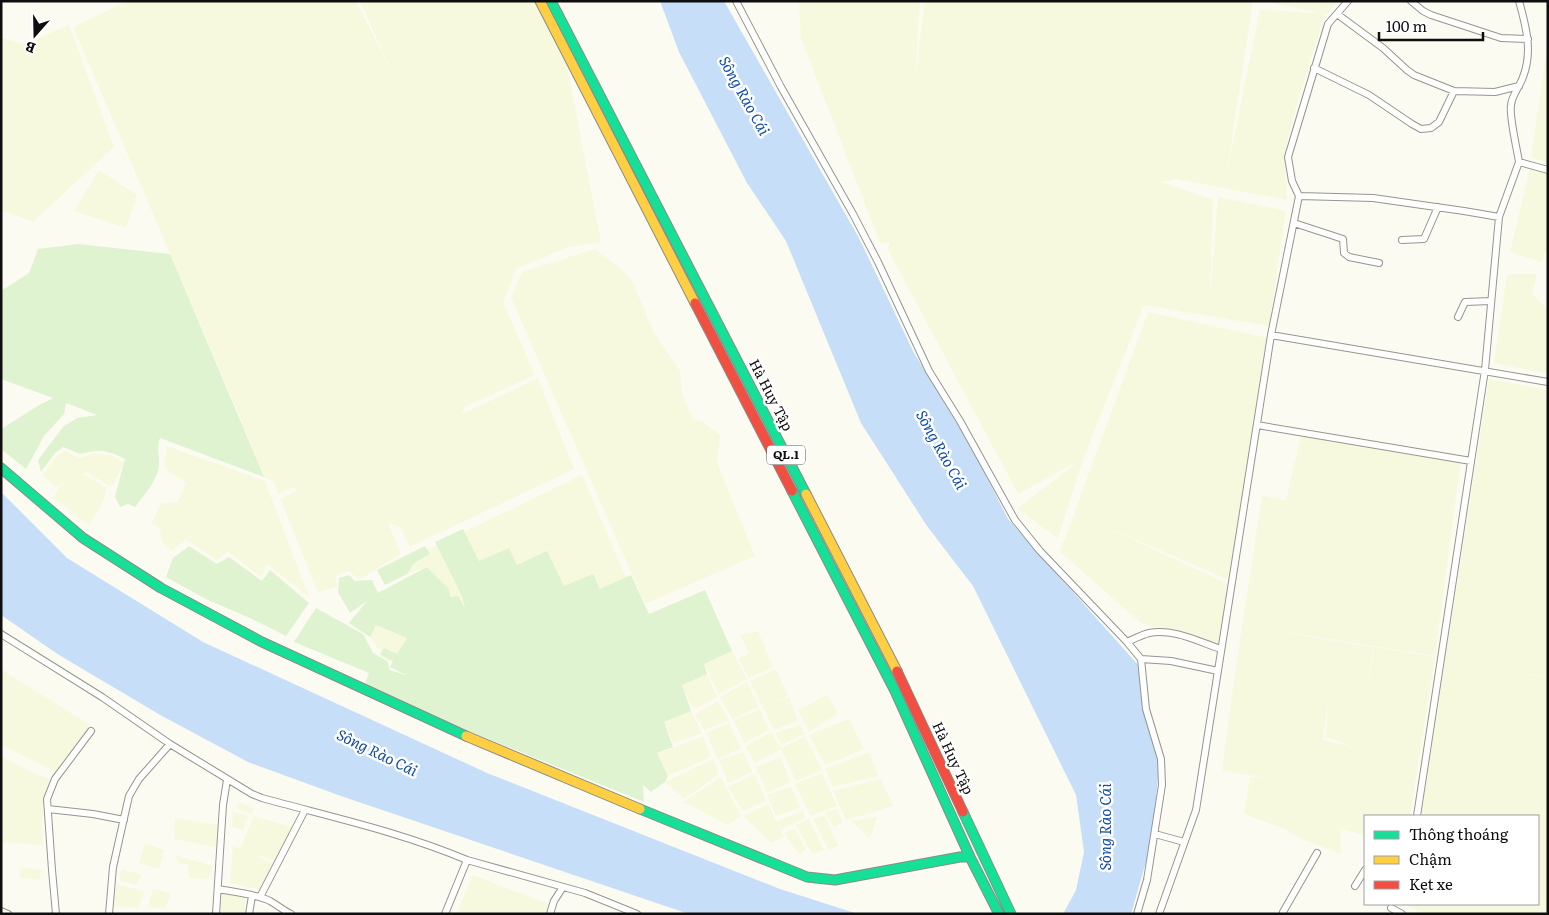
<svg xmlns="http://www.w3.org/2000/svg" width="1549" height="915" font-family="Literata,serif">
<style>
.farmland{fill:#f7f9de;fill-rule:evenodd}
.green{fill:#dff3d0}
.water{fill:#c6def8}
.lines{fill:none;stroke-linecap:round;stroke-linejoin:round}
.street-casing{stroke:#959591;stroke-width:8}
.fast-casing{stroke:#8b8b87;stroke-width:11}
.slow-casing{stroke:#8b8b87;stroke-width:11}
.jam-casing{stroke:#8b8b87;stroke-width:11}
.street{stroke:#fefefd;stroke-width:6}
.fast{stroke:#16e098;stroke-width:9}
.slow{stroke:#ffcf43;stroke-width:9}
.jam{stroke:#f24e42;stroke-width:9}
.labels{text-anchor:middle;stroke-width:5;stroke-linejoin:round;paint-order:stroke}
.shield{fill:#fff;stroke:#565656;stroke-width:1}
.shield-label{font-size:12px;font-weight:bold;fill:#0e0e0e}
.street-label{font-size:14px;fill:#0e0e0e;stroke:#fff}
.water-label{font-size:15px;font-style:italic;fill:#104ba7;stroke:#fff}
</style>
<rect width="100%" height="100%" fill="#fbfbf2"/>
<path class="farmland" d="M127 1H356L391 70 360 1H541L562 40 601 242 568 247 516 269 503 302 535 375 464 407 462 414 538 378 574 469 410 547 400 527 388 523 401 554 359 580 349 571 336 575 337 587 318 592 280 499 298 490 292 487 278 494 273 481 264 477 235 406 73 27Z
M799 1H920L915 78 925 1H1253L1227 171 1260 10 1320 13 1263 1H1338L1327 14H1325L1297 103 1284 154 1287 200 1176 179 1161 182 1213 200 1210 300 1218 197 1286 211 1269 326 1144 305 1084 457 1058 538 1017 509 1080 460 1018 494 888 250 890 242 880 243 801 38Z
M69 25 114 147 33 222 1 210V38L25 44Z
M1548 41V163L1531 157Z
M1530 168 1548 174V243L1542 262 1510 252Z
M99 170 137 195 126 228 74 211Z
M595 249 620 268 632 280 654 333 680 371 682 394 693 420 701 421 720 435 717 463 755 556 645 604 511 298 522 272Z
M1507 274H1537L1532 294 1548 310V374L1494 363Z
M1148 312 1268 338 1231 581 1104 526 1228 584 1219 644 1141 623 1060 552Z
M1489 379 1548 390V677L1513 671 1548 678V914H1422L1408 905V904H1538V821L1531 787 1537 816H1421Z
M1301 435 1461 459 1435 656 1279 631 1304 636 1373 647 1366 697 1374 647 1435 657 1410 816H1365V836L1340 828 1341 854 1304 840 1282 828 1244 814 1250 777 1269 779 1222 770 1235 673 1262 496 1286 500ZM1328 698 1326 737 1353 747 1323 740Z
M167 446 265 481 309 597 267 564 261 577 228 552 216 560 186 539 172 551 162 542 160 529 152 523 161 503 178 502 186 482 172 474 164 466Z
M65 450 79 458 93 454 111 455 124 463 114 484 109 486 87 472 83 474 107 488 102 505 89 525 53 498 60 486 67 482 56 487 42 475 54 459Z
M582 475 640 610 411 663 387 661 370 637 376 625 408 638 446 586 427 567 389 580V568Z
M758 631 773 667 749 678 738 659 749 654 740 635Z
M732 651 747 679 719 694 704 664Z
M1 669 93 727 58 773 1 745Z
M776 669 788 696 773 703 789 697 798 721 774 730 750 681Z
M707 674 717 697 694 709 681 685Z
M747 682 759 707 732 719 720 697Z
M827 695 838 713 809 732 798 710Z
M718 701 729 720 704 730 695 714Z
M760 709 769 730 744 743 734 720Z
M691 711 702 733 673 743 664 722Z
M849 719 864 749 825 765 809 735Z
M729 723 741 748 718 759 706 733Z
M801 725 804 734 782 745 775 733Z
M771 732 781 748 805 736 822 770 796 781 781 749 755 763 745 747Z
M703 736 711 757 668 776 657 754Z
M743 752 753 772 728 783 719 760Z
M869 752 878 776 833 787 825 769Z
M1 756 31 772 50 779 44 801 42 826 43 845 1 842Z
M780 757 791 782 767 793 756 767Z
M713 759 719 774 684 799 665 782Z
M822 773 837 806 811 816 795 784Z
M755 774 766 801 743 811 728 787Z
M721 777 741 816 728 825 683 802Z
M881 779 893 806 846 820 833 791Z
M791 786 800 808 776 816 767 795Z
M239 802 254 809 251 814 236 808Z
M768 804 784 837 771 843 743 816Z
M837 809 843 822 834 827 825 812Z
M803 811 805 818 782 829 777 821Z
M233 812 248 816 243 830 232 827Z
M825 815 838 846 828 850 813 819Z
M254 817 294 827 275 861 248 852 274 864 261 890 230 883 233 846 240 849Z
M877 817 870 839 851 821Z
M175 818 218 825 217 847 174 839Z
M809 819 824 850 812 854 796 825Z
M795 829 806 849 799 854 784 833Z
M145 844 164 850 159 869 139 863Z
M174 855 213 866 208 879 190 878 187 864H180Z
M21 867 41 870 40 880 19 877Z
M122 869 142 875 136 885 119 880Z
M473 875 551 905 548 914H456Z
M117 884 145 892 138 908 112 906Z
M153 889 171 893 165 909 148 907Z
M221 894 246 897 244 914H219Z"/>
<path class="green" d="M78 244 170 254 264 477 160 438C156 448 160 456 159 466 157 481 144 495 135 507L128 504 120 507 115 497 125 459C108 450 98 449 80 454L63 447 55 453 41 472 38 460 63 427 77 418 97 415 66 403 64 414 44 436 26 469 1 449V429L41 404 53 398 1 379V291L29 273 38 249Z
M463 529 479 561 509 548 517 565 547 551 564 586 593 574 600 589 631 575 649 614 705 590 732 651 704 664 707 674 682 685 691 711 664 722 673 747 657 753 668 776 665 782 651 792 643 785 644 802 363 688 369 673 294 642 316 608 363 634 373 653 387 661 390 670 405 675 406 673 404 674 390 667 393 661 380 655 384 648 397 654 407 638 376 625 370 637 349 623 367 601 350 613 338 592 339 578 349 575 355 581 372 580 378 593 427 567 449 589 450 597 458 596 465 608 462 596 435 542Z
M189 546 217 564 229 557 262 581 270 570 309 603 286 636 252 619 206 599 166 577 173 558Z
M425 546 430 554 414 563 407 574 385 585 377 570Z"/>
<path class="water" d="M660 1H724L859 238 914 353 973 450 1008 519 1139 666 1144 709 1159 767 1152 841 1131 914H1063L1076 890 1084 852 1076 795 973 586 927 526 861 423 786 241 747 183 679 52Z
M1 492 67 558 203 642 487 773 780 889 858 914H689L341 796 248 762 162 716 59 655 1 615Z"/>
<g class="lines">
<g class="street-casing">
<path id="street" d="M736 1 781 87 853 214 878 262 929 371 960 421 1015 520 1040 551 1127 642 1141 659 1146 709 1161 759 1162 785 1147 880 1137 914
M1411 1 1423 11 1431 15 1501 38 1528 39
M1337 14 1383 48 1407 70 1414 75 1454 91 1495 92 1519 86
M1314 68 1369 95 1412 124 1421 129 1431 128 1439 122 1454 91
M1519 162C1517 149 1509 116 1511 105 1512 95 1520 86 1523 77 1533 52 1526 26 1519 1
M1299 196 1373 198 1464 211 1499 217
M1294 223 1343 239 1344 253 1349 257 1379 263
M1402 240 1424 239 1438 207
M1458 317 1465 302 1491 301
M1271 335 1299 196 1292 181 1288 157 1328 24 1348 1
M1257 425 1471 461
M1 634 102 697 170 744 252 794 262 798C331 817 401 832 467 860L445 914
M1127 642C1134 639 1141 635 1149 633 1173 628 1199 642 1221 649
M1141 659 1171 661 1218 671
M48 809 93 814 124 820
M1417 816 1485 370 1499 217 1519 162 1548 170
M1155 834 1184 842
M467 860 585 893 637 914
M1355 886 1365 870
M218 889C233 892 257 894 270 901 277 905 283 910 291 914
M260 897 305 810
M1391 908 1402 914
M1 911 8 914
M1283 912 1317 853
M56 914 52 870 47 799 55 779 91 731
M109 914 113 867 129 796 139 779 170 744
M216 914 223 805 227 780
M249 914 252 896
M550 914 554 901 563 887
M1159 914 1196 810 1271 335 1548 382"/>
</g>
<g class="fast-casing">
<path id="fast" d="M551 1 806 494
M1 468 83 538 161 588 262 642 466 736
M792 491 895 691 970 857 999 914
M640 809 807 877 835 880 960 857H970
M963 812 1011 914"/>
</g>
<g class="slow-casing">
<path id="slow" d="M540 1 695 303
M806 494 897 671
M466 736 640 809"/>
</g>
<g class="jam-casing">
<path id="jam" d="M695 303 792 491
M897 671 963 812"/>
</g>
<use href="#street" class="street"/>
<use href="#fast" class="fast"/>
<use href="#slow" class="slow"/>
<use href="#jam" class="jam"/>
</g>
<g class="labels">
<rect class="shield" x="767" y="445.5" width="38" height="19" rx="4"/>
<g class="shield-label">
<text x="786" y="459">QL.1</text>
</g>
<g class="street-label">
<text transform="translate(771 395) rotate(63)" y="5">Hà Huy Tập</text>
<text transform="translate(953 758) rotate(65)" y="5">Hà Huy Tập</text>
</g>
<g class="water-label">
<text transform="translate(744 96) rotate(61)" y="5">Sông Rào Cái</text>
<text transform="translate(941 450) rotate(61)" y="5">Sông Rào Cái</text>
<text transform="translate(377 753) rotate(26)" y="5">Sông Rào Cái</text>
<text transform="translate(1106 827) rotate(-90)" y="5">Sông Rào Cái</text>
</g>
</g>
<rect width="1549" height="915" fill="none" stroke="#0e0e0e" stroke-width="5"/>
<rect x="1364" y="815" width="175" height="90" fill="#ffffff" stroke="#9f9f9f"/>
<rect x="1374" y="831" width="25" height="8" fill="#16e098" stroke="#9f9f9f"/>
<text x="1409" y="840" font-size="15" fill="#0e0e0e">Thông thoáng</text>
<rect x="1374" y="856" width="25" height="8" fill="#ffcf43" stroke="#9f9f9f"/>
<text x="1409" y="865" font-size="15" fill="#0e0e0e">Chậm</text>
<rect x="1374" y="881" width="25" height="8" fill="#f24e42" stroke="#9f9f9f"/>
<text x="1409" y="890" font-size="15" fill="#0e0e0e">Kẹt xe</text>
<g transform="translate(35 35) rotate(200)" stroke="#ffffff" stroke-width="4" paint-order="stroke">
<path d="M0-4L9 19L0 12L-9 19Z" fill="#0e0e0e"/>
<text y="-8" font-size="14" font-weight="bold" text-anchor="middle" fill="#0e0e0e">B</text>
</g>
<path d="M1379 32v8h104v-8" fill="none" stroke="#0e0e0e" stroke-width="2.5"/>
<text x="1386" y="32" font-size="15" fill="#0e0e0e" stroke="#ffffff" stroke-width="4" paint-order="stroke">100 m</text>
</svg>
